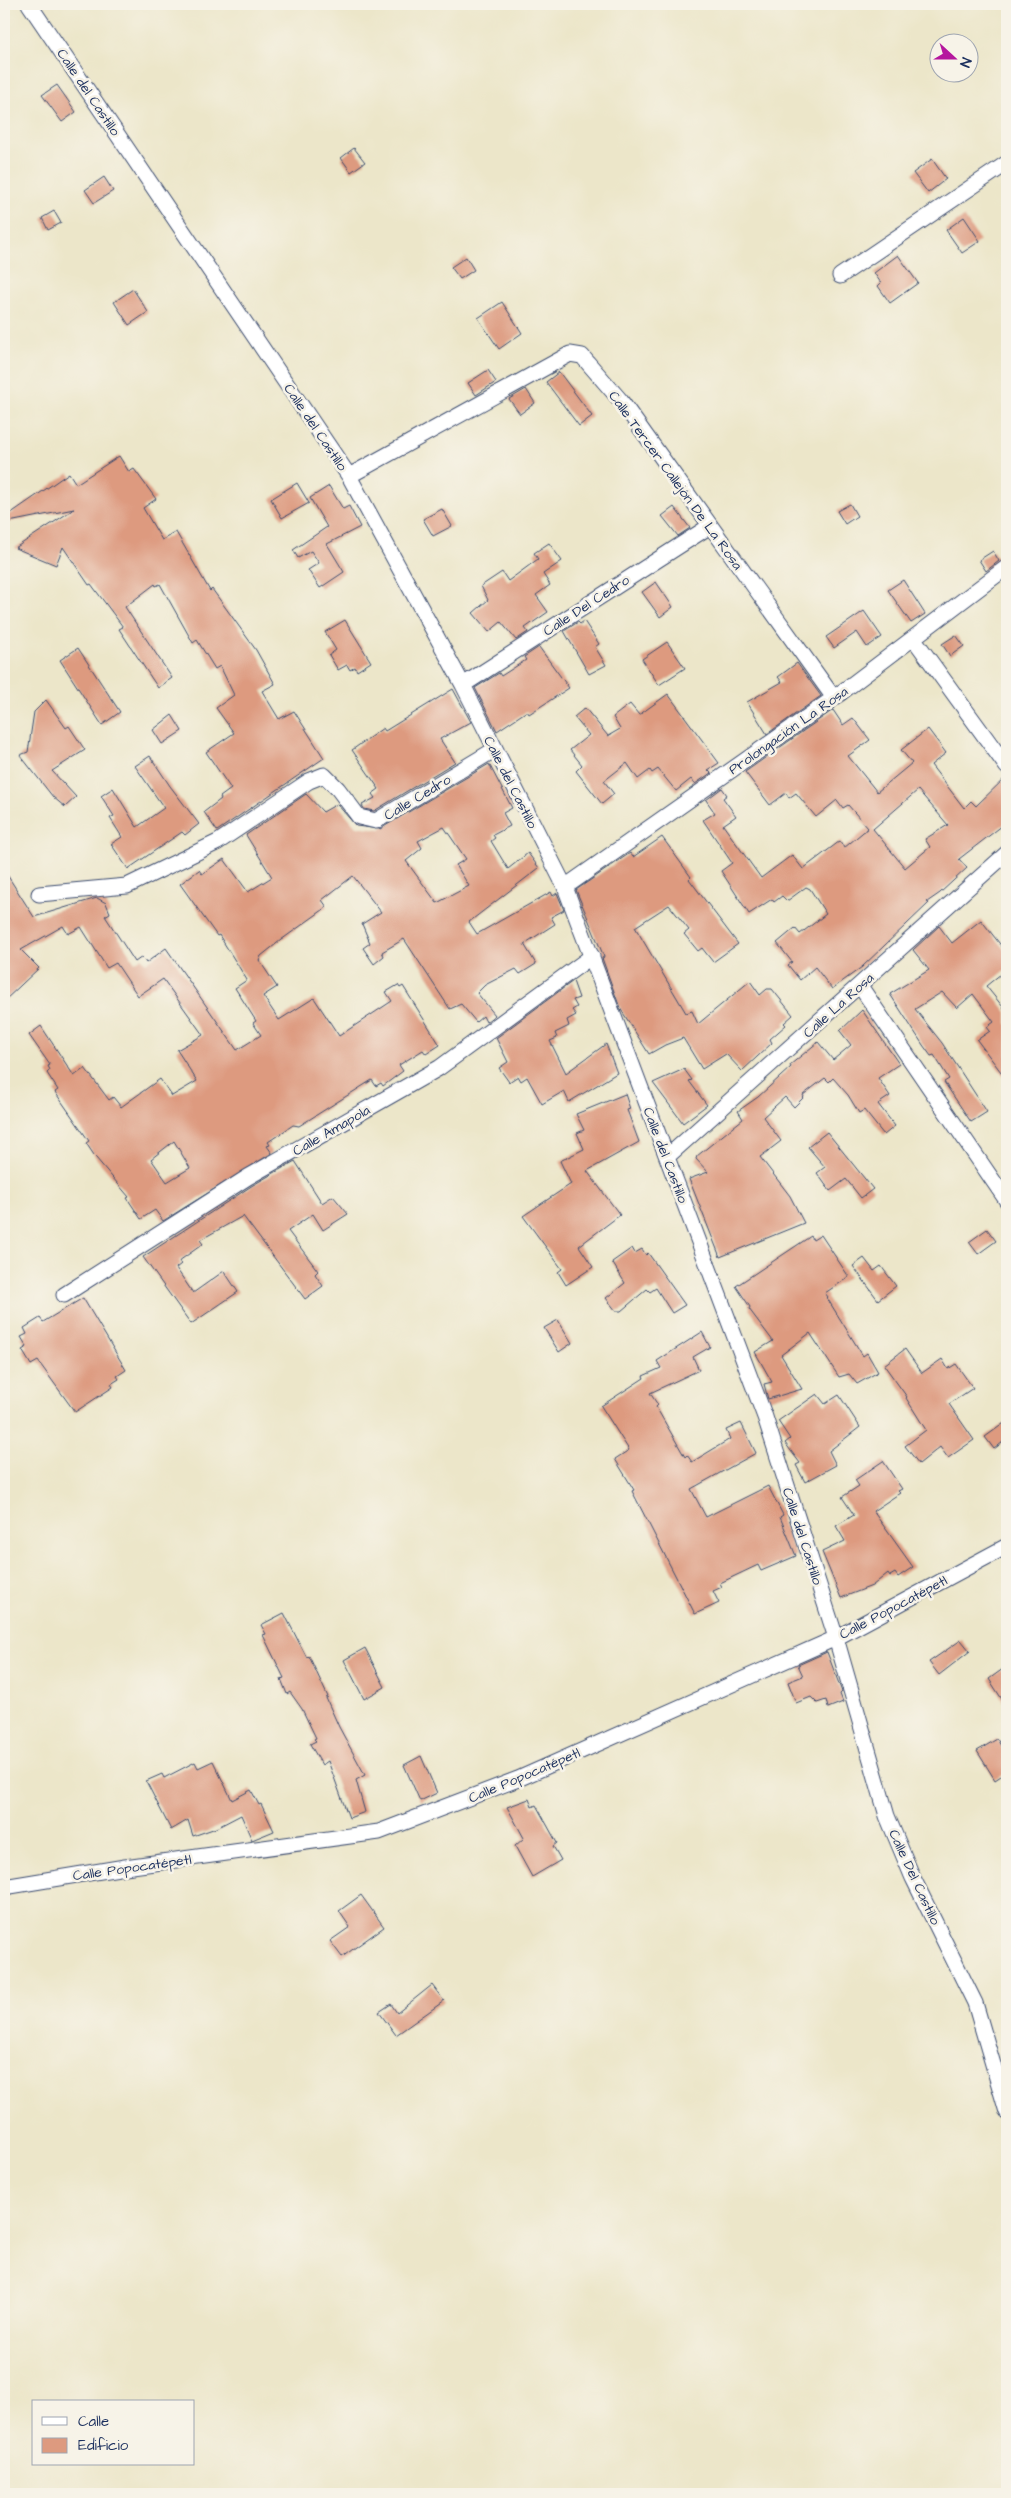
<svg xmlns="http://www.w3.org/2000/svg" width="1011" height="2498" font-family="'Architects Daughter',sans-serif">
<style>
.building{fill:#dd9a7f;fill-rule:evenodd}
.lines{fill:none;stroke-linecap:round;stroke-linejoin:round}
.minor-casing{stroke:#3a4a6e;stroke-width:17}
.minor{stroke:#fff;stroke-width:15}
.labels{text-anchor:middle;stroke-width:5;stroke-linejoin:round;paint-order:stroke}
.street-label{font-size:14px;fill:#1b2f5e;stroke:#f7f3e8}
</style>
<rect width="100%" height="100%" fill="#f7f3e8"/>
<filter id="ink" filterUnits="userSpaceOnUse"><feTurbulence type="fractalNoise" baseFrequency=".02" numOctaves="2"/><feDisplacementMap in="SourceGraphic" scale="10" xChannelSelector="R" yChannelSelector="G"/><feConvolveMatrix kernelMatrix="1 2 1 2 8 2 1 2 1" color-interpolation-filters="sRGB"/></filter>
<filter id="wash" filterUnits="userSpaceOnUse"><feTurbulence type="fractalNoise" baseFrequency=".0096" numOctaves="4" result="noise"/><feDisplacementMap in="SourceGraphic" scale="20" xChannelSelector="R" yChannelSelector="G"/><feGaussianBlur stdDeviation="1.12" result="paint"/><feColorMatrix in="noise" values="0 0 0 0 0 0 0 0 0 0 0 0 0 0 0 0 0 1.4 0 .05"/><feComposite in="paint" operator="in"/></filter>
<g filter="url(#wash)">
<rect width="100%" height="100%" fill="#ece6c9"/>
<g id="blocks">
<path class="building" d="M57 85 76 112 62 122 42 95Z
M354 148 365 162 351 172 341 158Z
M932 159 946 179 928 193 913 173Z
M104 177 113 191 94 203 85 190Z
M54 211 61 223 48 230 42 218Z
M964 217 980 241 962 253 946 230Z
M898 255 918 283 890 303 878 286 881 283 874 273Z
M466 257 474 270 460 279 451 267Z
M133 289 148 312 129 325 114 302Z
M502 302 522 333 499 349 478 318Z
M488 370 496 382 476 395 468 383Z
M559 372 592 416 579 426 546 382Z
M526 389 535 403 520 414 509 399Z
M119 456 129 472 134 469 156 499 143 508 162 540 176 532 210 591 212 589 256 650 275 684 262 691 279 719 294 711 324 758 217 831 204 812 221 799 220 797 231 789 206 752 234 733 216 708 234 695 220 666 215 669 197 640 193 643 160 584 156 586 155 584 125 607 172 678 158 688 119 629 123 627 91 584 89 585 63 547 56 565 15 548 74 509 4 523V518L69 473 76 484Z
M297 483 309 503 282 518 271 499Z
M329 486 343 509 349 506 360 527 327 544 344 572 320 588 308 570 319 563 311 551 298 558 293 550 327 527 310 498Z
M850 504 857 516 845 524 837 511Z
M674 507 690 528 678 536 662 516Z
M442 509 452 526 433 536 423 519Z
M549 543 562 561 543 574 550 585 536 595 548 612 525 628 528 632 516 640 501 622 489 632 473 613 488 600 481 586 502 572 508 581 538 559 534 553Z
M993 551 999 561 986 571 979 560Z
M903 580 925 614 911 623 888 590Z
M656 582 673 607 660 617 642 592Z
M864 611 882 637 867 647 857 632 834 648 826 637Z
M345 620 371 662 357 671 355 667 350 670 347 665 338 670 329 655 336 650 325 632Z
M584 621 599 644 595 647 606 665 589 674 564 631 578 622 580 624Z
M956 635 964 646 950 656 942 644Z
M667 642 685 668 659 685 642 659Z
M539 647 569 688 529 714 527 711 497 731 475 688 499 673 501 676 526 660 524 657Z
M78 648 120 712 102 725 60 660Z
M797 663 821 696 767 734 747 702 782 682 778 677Z
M453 689 471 722 440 739 455 762 374 811 364 809 362 805 375 798 372 794 379 789 352 750 383 728 385 731Z
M668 694 719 763 708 770 711 773 695 784 691 779 676 791 658 769 652 773 650 770 638 779 627 763 604 781 614 794 602 804 576 771 582 765 570 750 589 735 574 717 585 708 608 736 620 729 613 717 630 704 639 715Z
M46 700 66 728 69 726 85 750 52 771 76 797 65 807 53 797 20 755 28 752 34 712Z
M833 710 843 725 853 718 870 740 848 756 877 792 912 763 901 750 928 729 946 753 931 765 964 808 971 801 976 806 1007 776V822L959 859 967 868 940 893 927 902 929 903 862 967 832 989 815 967 800 980 788 965 792 962 777 943 795 928 800 934 826 914 810 889 806 887 787 901 782 896 774 902 772 899 749 914 721 871 732 863 703 820 715 813 706 800 722 788 727 795 723 798 736 816 723 825 761 878 792 855 803 869 840 841 844 848 868 828 848 805 843 808 837 800 816 817 796 793 789 798 786 793 770 805 745 772ZM918 790 948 825 925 839 930 847 905 868 873 829Z
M172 715 182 731 162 744 153 730Z
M150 756 170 786 199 824 185 835 182 832 128 869 111 844 122 837 110 818 114 816 101 796 113 788 137 827 164 808 135 766Z
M489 764 512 808 503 813 510 826 493 835 495 838 491 841 508 869 528 853 539 868 469 922 477 934 551 892 553 896 557 893 564 910 551 917 555 924 524 944 536 964 520 974 516 969 485 985 477 993 495 1015 486 1022 483 1016 476 1022 461 1004 450 1009 404 939 382 952 384 956 374 964 363 948 370 943 362 924 381 912 353 876 322 900 327 907 281 940 261 956 259 960 277 987 263 996 279 1020 314 998 339 1036 392 1001 386 992 398 985 400 988 403 986 440 1045 426 1054 423 1050 399 1065 403 1071 383 1086 381 1083 376 1086 372 1080 299 1126 293 1125 268 1142 270 1145 267 1146 272 1153 163 1221 155 1210 141 1219 127 1198 129 1197 96 1158 86 1143 89 1141 55 1092 58 1090 47 1073 50 1070 48 1066 50 1065 29 1035 41 1026 74 1076 85 1068 109 1100 113 1097 121 1107 160 1079 172 1096 197 1081 177 1050 203 1035 163 979 138 996 116 963 107 968 81 927 68 934 63 926 21 950 39 968 4 1001V870L34 917 97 898 106 903 110 913 105 916 135 962 142 957 146 963 166 948 237 1050 261 1035 253 1023 256 1021 235 988 247 980 219 935 217 936 180 884 199 870 202 874 224 859 248 892 272 877 246 835 306 794 323 812 337 804 356 826 380 829ZM444 827 466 859 456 865 469 886 437 903 406 861 422 848 418 841ZM174 1141 190 1168 167 1182 151 1159Z
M662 837 691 877 689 879 738 944 713 962 702 948 698 951 684 934 689 930 669 905 635 927 686 1013 692 1011 698 1024 750 981 760 995 767 989H772L793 1015 784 1023 786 1025 770 1039 772 1043 742 1071 726 1054 702 1069 683 1038 665 1045 649 1054 620 1008 602 958 604 957 576 890 630 853 633 857Z
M981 920 1007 953V969L986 986 1007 1012V1080L977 1040 990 1031 987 1027 994 1022 973 994 957 1008 942 992 915 1009 942 1043 987 1112 971 1122 944 1082 949 1079 934 1055 931 1056 923 1045 890 994 929 970 913 950 939 926 952 943Z
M573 981 579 998 573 1000 577 1007 572 1010 576 1015 567 1020 569 1026 555 1033 557 1038 550 1041 566 1073 606 1044 617 1073 569 1102 564 1091 542 1104 527 1077 521 1081 518 1076 509 1082 499 1068 508 1062 496 1038Z
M862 1010 899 1064 878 1078 890 1096 878 1104 895 1126 884 1135 864 1110 859 1113 848 1095 833 1078 829 1082 825 1078 803 1095 804 1097 794 1107 785 1097 763 1117 781 1141 760 1157 790 1196 804 1223 720 1257 689 1179 708 1172 696 1159 697 1156 743 1119 738 1111 758 1097 791 1067 790 1065 818 1042 833 1060 851 1045 840 1031Z
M684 1069 692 1080 689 1081 707 1105 683 1123 653 1083Z
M625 1094 630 1109 627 1110 639 1142 587 1171 620 1215 579 1246 593 1267 566 1285 558 1272 562 1269 523 1216 571 1184 560 1161 584 1149 577 1133 584 1130 576 1114Z
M827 1132 873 1189 861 1198 846 1179 830 1191 817 1173 825 1167 808 1147Z
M295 1161 322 1203 333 1196 348 1214 323 1230 313 1214 288 1231 318 1271 315 1274 323 1286 305 1299 243 1216 200 1240 203 1244 179 1261 181 1264 176 1268 193 1293 224 1271 238 1292 191 1324 143 1257 253 1185Z
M987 1229 996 1241 978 1254 969 1242Z
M821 1235 849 1277 825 1293 828 1297 827 1298 863 1356 867 1353 878 1372 857 1384 849 1374 839 1377 810 1333 781 1355 802 1389 768 1399 764 1384 772 1382 755 1352 773 1341 749 1309 750 1307 736 1286 811 1236 813 1240Z
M632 1248 635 1253 642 1249 646 1255 648 1253 685 1305 672 1313 656 1288 650 1292 647 1289 621 1311H616L606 1298 625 1283 612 1262Z
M864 1258 874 1271 881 1266 896 1286 878 1300 853 1266Z
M83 1298 126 1370 117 1376 119 1379 111 1384 113 1387 75 1412 38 1361 31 1365 22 1350 27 1347 21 1337 27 1334 24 1328 40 1318 43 1322Z
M558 1320 572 1343 559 1352 544 1328Z
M702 1332 710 1347 693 1357 699 1370 650 1393 658 1405 656 1407 685 1457 687 1455 692 1462 730 1439 726 1430 741 1423 756 1453 691 1489 706 1517 768 1486 783 1515 780 1517 796 1556 761 1571 758 1565 720 1583 722 1587 713 1591 719 1603 695 1614 632 1491 634 1490 615 1459 629 1450 601 1406 644 1378 643 1376 661 1368 657 1361Z
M905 1349 922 1373 942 1359 948 1369 956 1364 973 1388 949 1404 974 1440 948 1458 940 1447 919 1464 905 1446 926 1430 906 1398 907 1397 884 1365Z
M817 1394 825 1404 839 1395 860 1427 829 1451 836 1465 805 1482 796 1465 800 1463 785 1443 790 1439 778 1421Z
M1007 1421V1439L994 1449 985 1437Z
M883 1461 902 1489 898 1491 900 1493 873 1511 913 1567 898 1577 895 1573 890 1576 888 1573 872 1586 841 1598 822 1552 845 1541 836 1526 854 1515 842 1497 859 1486 855 1480Z
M284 1613 307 1658 309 1656 328 1697 326 1698 339 1727 365 1775 356 1780 365 1812 349 1818 328 1761 322 1765 310 1744 316 1741 314 1739 316 1738 302 1709 290 1692 287 1694 281 1679 284 1678 263 1635 266 1634 261 1625Z
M961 1640 970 1651 939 1675 929 1662Z
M365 1648 385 1687 364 1699 344 1660Z
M827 1652 842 1692 840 1694 843 1702 828 1708 826 1700 817 1703 811 1697 796 1703 788 1682 803 1676 798 1665Z
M1007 1666V1707L989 1679Z
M997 1739 1007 1756V1772L995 1780 977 1751Z
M421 1756 437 1793 420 1801 404 1765Z
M213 1761 232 1800 251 1790 259 1805 261 1804 274 1831 252 1840 241 1815 216 1828 193 1836 188 1820 171 1830 146 1781 162 1774 164 1778 195 1762 198 1768Z
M529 1799 532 1807 536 1805 557 1843 553 1846 561 1860 532 1877 515 1846 524 1838 507 1807Z
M361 1895 384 1927 342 1957 330 1941 350 1927 339 1911Z
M432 1985 444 2001 396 2035 379 2012 391 2004 397 2013Z"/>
</g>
</g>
<g filter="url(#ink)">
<use href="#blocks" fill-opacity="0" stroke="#3a4a6e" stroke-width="1"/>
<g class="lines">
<g class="minor-casing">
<path id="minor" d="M29 4 349 476 463 685 565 887 765 1417 836 1638 887 1816 913 1878 975 2003 1007 2112
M840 276 1007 163
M349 476 570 354 582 356 621 401 834 698
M914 639 1007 767
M463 685 710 526
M565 887 834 698 1007 567
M39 894 127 886 218 842 309 781 324 775 338 789 359 817 376 821 494 750
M860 986 1007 1201
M667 1157 1007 853
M64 1295 248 1177 439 1068 592 956
M4 1887 125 1867 379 1832 518 1779 836 1638 1007 1546"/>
</g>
<use href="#minor" class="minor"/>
</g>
</g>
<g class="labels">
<g class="street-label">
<text transform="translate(89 92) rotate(56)" y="5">Calle del Castillo</text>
<text transform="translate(316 427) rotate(56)" y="5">Calle del Castillo</text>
<text transform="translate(676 480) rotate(54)" y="5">Calle Tercer Callejón De La Rosa</text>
<text transform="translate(586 605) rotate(-33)" y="5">Calle Del Cedro</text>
<text transform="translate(788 730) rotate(-35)" y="5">Prolongación La Rosa</text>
<text transform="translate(511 782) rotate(63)" y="5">Calle del Castillo</text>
<text transform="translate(417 797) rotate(-31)" y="5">Calle Cedro</text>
<text transform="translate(838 1005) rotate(-42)" y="5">Calle La Rosa</text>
<text transform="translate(331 1130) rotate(-30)" y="5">Calle Amapola</text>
<text transform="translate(666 1155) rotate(69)" y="5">Calle del Castillo</text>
<text transform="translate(803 1536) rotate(72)" y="5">Calle del Castillo</text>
<text transform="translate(893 1607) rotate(-28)" y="5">Calle Popocatépetl</text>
<text transform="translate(524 1775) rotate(-23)" y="5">Calle Popocatépetl</text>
<text transform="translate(132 1867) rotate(-8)" y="5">Calle Popocatépetl</text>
<text transform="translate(915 1877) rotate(65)" y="5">Calle Del Castillo</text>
</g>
</g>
<rect width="1011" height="2498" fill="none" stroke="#f7f3e8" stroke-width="20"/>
<rect x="32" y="2400" width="162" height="65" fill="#f7f3e8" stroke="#9fa5b1"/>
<rect x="42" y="2417" width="25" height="8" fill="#ffffff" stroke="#9fa5b1"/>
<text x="78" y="2426" font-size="15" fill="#1b2f5e">Calle</text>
<rect x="42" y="2438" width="25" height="15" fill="#dd9a7f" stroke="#9fa5b1"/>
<text x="78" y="2450" font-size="15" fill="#1b2f5e">Edificio</text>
<g transform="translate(954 58) rotate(111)"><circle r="24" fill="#f7f3e8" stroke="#9fa5b1"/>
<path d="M0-4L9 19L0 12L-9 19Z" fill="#b5179e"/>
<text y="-8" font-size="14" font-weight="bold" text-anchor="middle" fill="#1b2f5e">N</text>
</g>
</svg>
